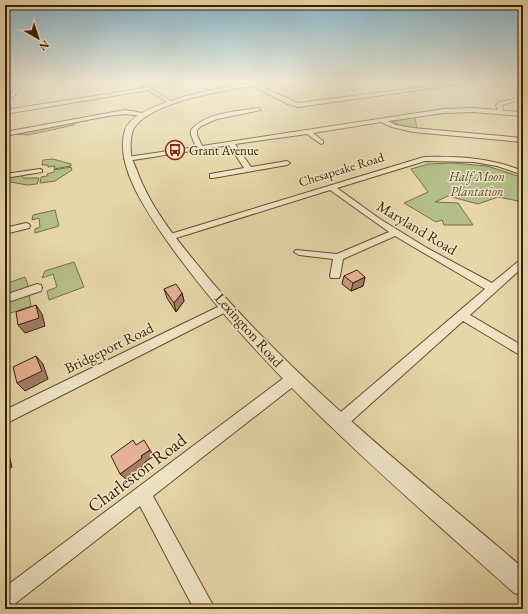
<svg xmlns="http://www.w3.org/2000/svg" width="528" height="614" font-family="'EB Garamond',serif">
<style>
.green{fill:#b4be88;stroke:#776e46}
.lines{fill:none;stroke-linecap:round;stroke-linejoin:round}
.minor-casing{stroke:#654c2d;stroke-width:2}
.tertiary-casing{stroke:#654c2d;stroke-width:2}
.minor{fill:#efe4c6;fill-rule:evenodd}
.tertiary{fill:#efe4c6;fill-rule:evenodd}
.wall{fill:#c69880;stroke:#3a1e04}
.shaded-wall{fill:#a17c68;stroke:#3a1e04}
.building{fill:#e6b195;stroke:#3a1e04}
.labels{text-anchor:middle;stroke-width:3;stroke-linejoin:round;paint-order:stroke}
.far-poi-label{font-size:13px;fill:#3a1e04;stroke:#efe4c6;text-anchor:start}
.far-street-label{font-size:13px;fill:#3a1e04;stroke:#efe4c6}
.far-park-label{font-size:13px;font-style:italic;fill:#584625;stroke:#efe4c6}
.street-label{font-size:15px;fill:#3a1e04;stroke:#efe4c6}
.near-street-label{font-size:18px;fill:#3a1e04;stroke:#efe4c6}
</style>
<rect width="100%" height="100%" fill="#e6d6a8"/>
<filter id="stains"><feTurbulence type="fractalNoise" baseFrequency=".005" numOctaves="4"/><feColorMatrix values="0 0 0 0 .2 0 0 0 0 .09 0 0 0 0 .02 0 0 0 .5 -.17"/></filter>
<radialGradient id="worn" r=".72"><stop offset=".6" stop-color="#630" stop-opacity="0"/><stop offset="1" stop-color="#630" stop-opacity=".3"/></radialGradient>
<path class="green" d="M415 117 417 129 399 125 392 122Z
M78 121 74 125 28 135 16 134Z
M53 159 71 164V166L54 169 55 166 48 167V165H42L43 160Z
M453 163 487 166 521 177 523 178V202L498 197 478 204 448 196 435 202 458 203 473 225H444L442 220 436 222 404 203 428 192 411 169 428 164Z
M71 167 72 170 55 181 40 183 41 177 47 176V174L54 172V170Z
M22 175 23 178H39L37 184 27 185 5 181V178Z
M55 210 59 226 35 233V229L40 227 39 218 32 220 33 215Z
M74 262 84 287 49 300 47 291 57 287 53 274 42 278 45 271Z
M25 277 29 288 5 296V284Z
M29 295 31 306 5 315V303Z"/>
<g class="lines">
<g class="minor-casing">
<path id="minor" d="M18 81H22L16 94 5 103V99L12 92Z
M76 81H80L84 89H80Z
M134 81H139L174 103 170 104 148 90 5 114V110L145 88Z
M243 81H249L298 103 470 81H482L298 107 288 104Z
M523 97V99L502 105 503 111 523 112V116L473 112 444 113 388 121 396 125 413 128 523 138V142L413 132 392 127 381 122 313 133 323 141V143L321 144 307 134 235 144 251 167 287 161 290 163 287 165 213 178H210V174L244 168 229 145 127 161 124 159 127 157 196 147 191 135V130C207 112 236 112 258 108L261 110 217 119 201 126 197 130V135L202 146 444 109 473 108 498 110 496 105 500 102Z
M125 110 148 114 145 116 125 114 108 116 5 136V132Z
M424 157C458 156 491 158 523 171V175L497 166 474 162 425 161 337 188 380 219 427 248 492 283 520 260 523 259V267L470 315 523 346V357L463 321 345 427 340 429 335 427 333 422 335 417 485 289 395 236 343 259 340 276 339 278H331L330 276 333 259 299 255 294 252 296 250 337 254 389 232 330 190 173 239H167L166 237 167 235Z
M40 169 42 170V172L5 178V174Z
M26 223 29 224 30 226 29 228 5 234V228Z
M37 284 41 285 42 288 41 291 5 303V295Z
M226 303 230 304 232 307 230 310 5 424V410Z
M294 372 299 374 301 378 299 382 153 496 215 609H194L140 506 12 606 5 609V587L289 374Z"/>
</g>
<g class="tertiary-casing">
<path id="tertiary" d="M259 81H271C262 86 248 86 238 88 211 93 150 104 134 128 131 132 130 147 131 153 131 159 135 165 137 171 152 212 183 247 210 280 303 388 416 476 523 568V596L514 593C392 483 263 376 167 241 148 213 114 166 125 130 135 101 231 86 259 81Z"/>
</g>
<use href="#minor" class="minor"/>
<use href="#tertiary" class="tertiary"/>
</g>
<path class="wall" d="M315 81H345L327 85Z
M344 276 365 277 363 286 351 291 342 284Z
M164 289 182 293 184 301 176 312 167 298Z"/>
<path class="shaded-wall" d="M327 81H345L327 85Z
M365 277 363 286 351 291 353 283Z
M182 293 184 301 176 312 174 303Z
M36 305 42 314 45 326 25 333 18 325Z
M36 356 43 364 48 379 25 391 17 383Z
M5 449 8 451 12 467 5 471Z
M150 450 154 456 145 462 146 464 126 479 120 474 141 456Z"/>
<path class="building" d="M357 270 365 277 353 283 344 276Z
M176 284 182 293 174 303 164 289Z
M36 305 39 318 18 325 16 312Z
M36 356 42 371 17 383 13 367Z
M133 440 136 445 144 440 150 450 141 456 142 458 120 474 111 456Z"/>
<linearGradient id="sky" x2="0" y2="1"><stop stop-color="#87b6cc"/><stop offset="0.49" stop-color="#f4edd8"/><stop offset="1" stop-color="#f4edd8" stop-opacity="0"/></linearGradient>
<rect width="528" height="167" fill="url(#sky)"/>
<defs>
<g id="bus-ring" transform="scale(1)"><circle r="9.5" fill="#efe4c6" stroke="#8f2418" stroke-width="1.5"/><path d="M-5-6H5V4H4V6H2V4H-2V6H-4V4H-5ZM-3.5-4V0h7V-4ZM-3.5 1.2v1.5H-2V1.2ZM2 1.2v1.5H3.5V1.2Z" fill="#8f2418"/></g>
</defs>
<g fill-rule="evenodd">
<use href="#bus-ring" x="175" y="150"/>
</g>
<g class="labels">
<g class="far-poi-label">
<text x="189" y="155">Grant Avenue</text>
</g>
<g class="far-street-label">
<text transform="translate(341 169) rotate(-17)" y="5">Chesapeake Road</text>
</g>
<g class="far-park-label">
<text x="477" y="181">Half Moon<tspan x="477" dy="15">Plantation</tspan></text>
</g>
<g class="street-label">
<text transform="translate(417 228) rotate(31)" y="5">Maryland Road</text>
<text transform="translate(249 330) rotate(48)" y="5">Lexington Road</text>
<text transform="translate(109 348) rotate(-26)" y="5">Bridgeport Road</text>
</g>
<g class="near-street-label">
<text transform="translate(137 473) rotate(-37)" y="6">Charleston Road</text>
</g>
</g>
<rect width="528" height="614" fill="none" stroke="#e6d6a8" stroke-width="20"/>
<rect x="6" y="6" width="516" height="602" fill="none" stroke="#3a1e04" stroke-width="2"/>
<rect x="10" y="10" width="508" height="594" fill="none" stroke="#3a1e04"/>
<g transform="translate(38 38) rotate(141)" stroke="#efe4c6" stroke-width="3" paint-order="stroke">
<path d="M0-3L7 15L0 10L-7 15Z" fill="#3a1e04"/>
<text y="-6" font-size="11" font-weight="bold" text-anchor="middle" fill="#3a1e04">N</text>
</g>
<rect width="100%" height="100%" filter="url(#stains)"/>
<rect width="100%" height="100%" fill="url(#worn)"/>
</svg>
